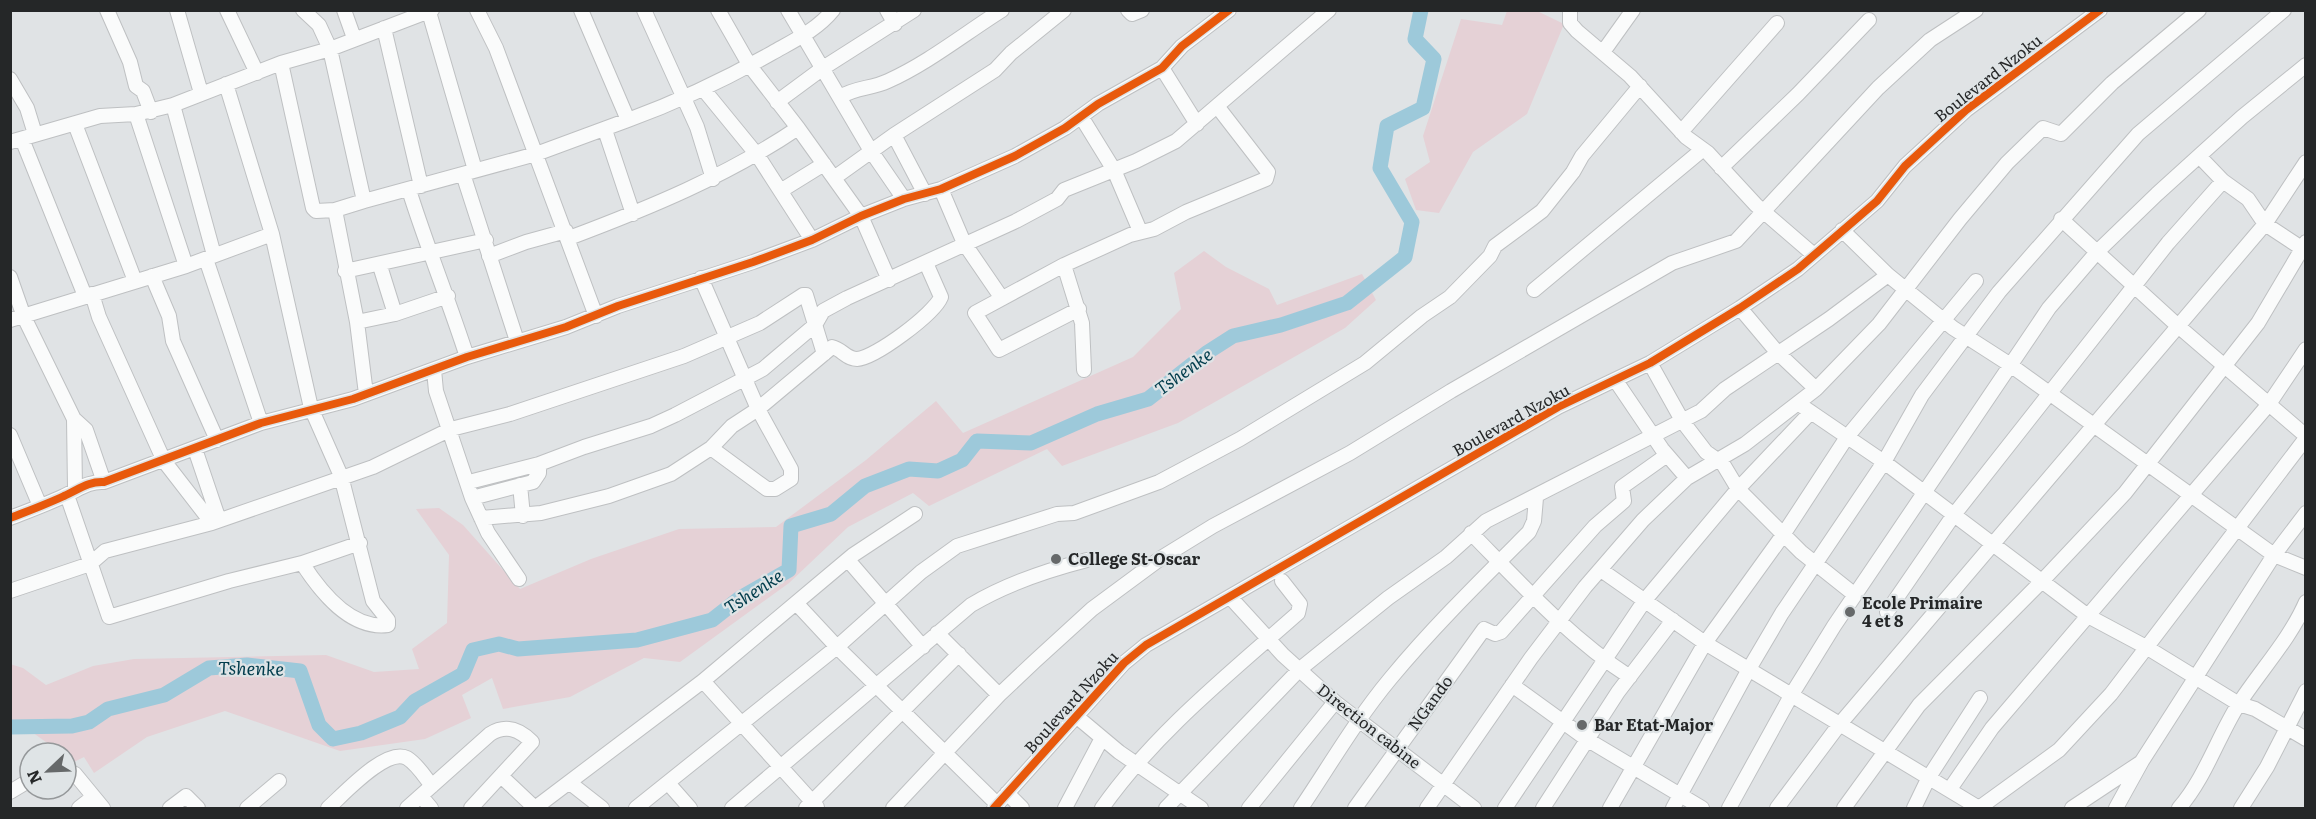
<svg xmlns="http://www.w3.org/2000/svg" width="2316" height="819" font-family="Literata,serif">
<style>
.green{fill:#e5d1d6}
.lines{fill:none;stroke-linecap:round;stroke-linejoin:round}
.river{stroke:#9dc9da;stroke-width:15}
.minor-casing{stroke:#bec0c2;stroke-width:16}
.minor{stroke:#fafbfb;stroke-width:14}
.cycleway-casing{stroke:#dfe4e6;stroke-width:11}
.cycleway{stroke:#e8590c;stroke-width:8}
.poi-dot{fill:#66696a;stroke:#dfe4e6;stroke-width:2}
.labels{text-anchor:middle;stroke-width:4.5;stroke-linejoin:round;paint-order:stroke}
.street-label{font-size:16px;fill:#252728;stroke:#dfe4e6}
.poi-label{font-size:16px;font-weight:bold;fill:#252728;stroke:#dfe4e6;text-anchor:start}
.water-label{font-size:18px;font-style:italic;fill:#013c4c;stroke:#dfe4e6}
</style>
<rect width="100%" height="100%" fill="#e0e3e5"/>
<path class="green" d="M1535 10 1564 24 1527 114 1473 152 1439 213 1416 210 1405 179 1430 162 1423 136 1461 19 1502 25 1507 11Z
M1204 251 1226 267 1269 289 1277 305 1362 274 1376 300 1345 328 1178 423 1062 466 1047 449 929 506 913 493 848 527 789 583 680 662 644 658 570 697 503 709 492 678 462 695 471 718 425 739 340 751 225 711 147 737 94 773 84 757 74 762 66 757V753H61L21 724 11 729 10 664 23 668 46 685 93 666 134 659 326 655 374 672 419 669 412 649 447 623 449 555 416 509 439 508 463 525 520 589 591 559 679 529 776 527 866 460 936 401 963 433 1133 357 1181 309 1174 273Z"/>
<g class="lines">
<path class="river" d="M10 727 72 726 89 722 108 709 164 695 209 668 247 665 300 671 319 725 333 739 361 733 400 717 415 701 463 674 473 650 499 644 518 649 637 640 712 620 740 598 789 570 791 526 831 514 865 486 909 469 938 471 962 460 977 441 1031 443 1097 414 1148 399 1208 352 1233 336 1281 325 1347 303 1405 257 1412 222 1380 168 1387 126 1423 108 1434 59 1415 39 1421 10"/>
<g class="minor-casing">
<path id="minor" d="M107 10 130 62 136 86 143 91 151 112
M177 10 201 93
M227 10 257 73
M303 10 319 25 330 49 364 201 536 154 628 120 581 10
M344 10 354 38
M477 10 496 48 596 316
M644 10 697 127 713 179
M718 10 750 66 798 128 861 216 889 280
M788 10 871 151 904 199
M887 10 895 24
M1128 10 1132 14 1142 10
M1570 10V23L1577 31 1630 76 1686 137 1708 153 1756 205 1814 255
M429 12 475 170
M384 28 421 186
M1603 52 1633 10
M281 63 313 208 316 211 335 210 364 201
M1162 68 1197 124
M10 79 27 108 35 134
M226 84 272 234 311 408 341 476 373 601 388 620V625C350 630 320 591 302 563
M704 90 758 156 812 240
M840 97C856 87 871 89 888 81 928 63 964 34 1002 10
M777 102 823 68 914 10
M173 105 214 255
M136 114 186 266
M1082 118 1114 170 1140 231
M628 120C680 101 724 80 772 53 793 41 817 30 833 10
M75 124 135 281
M605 130 633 214
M1681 132 1777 23
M894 135 925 194
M22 139 85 296
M10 142 100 116 136 114 173 105 281 63 330 49 432 10
M2199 156 2223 181 2248 199 2265 224 2306 251
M1721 168 1798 94 1869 20
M463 174 517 341
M834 178 894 135 995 70 1011 53 1064 10
M941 189 964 243 1001 297
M409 190C427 247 449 301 467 357
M782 190 824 164
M335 210 357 322 366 394
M2061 219 2178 326 2306 436
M1842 230 1888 275 1953 328 2009 364 2274 555 2306 568
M569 238C649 208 727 176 798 128
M489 256 526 242 566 231
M206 259 261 423
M1064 265 1082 323 1084 370
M380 266 395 314
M345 271 486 240
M152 276 169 316 173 341 217 440
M10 277 24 317 74 419 75 489
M701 278 758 409 791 469V479L775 489H767L711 448
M1534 290 1702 150
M92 294 99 317 164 461 212 523
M1740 308 1777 352 1816 389
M1079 309 999 350 975 313 1064 265 1130 235 1154 229 1186 212 1266 179 1268 172 1217 106
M10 320 186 266 272 234
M357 322 395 314 448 296
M1650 363 1683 422 1706 452 1723 464 1738 489 1801 552 1855 595
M434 370 436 391 472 498 488 533 519 579
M1616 381 1662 449 1687 478
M1799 404 1884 462 2088 616 2146 647 2239 704 2255 709 2306 739
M74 419 86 430 104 482
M10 435 40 506
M195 449 219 520
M469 482 539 464 584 447 651 426 675 415 763 369 815 325 823 311 847 298 1016 221 1057 199 1064 190 1136 161 1176 141 1329 10
M520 485 523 516
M67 495 109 617 229 581 302 563 360 543
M472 498 533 482 539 473V464
M10 518C28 511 47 504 64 496 78 490 88 481 104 482L261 423 353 399 467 357 566 327 618 306 753 262 812 240 861 216 904 199 941 189 1015 156 1065 128 1098 104 1162 68 1182 46 1229 10
M481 518 541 513 609 496 671 474 711 448 732 426 758 409 832 347C842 349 846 359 857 359 875 358 934 314 941 297L926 263
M1471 533C1521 584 1570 638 1630 677
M848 560 923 647
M1601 570 1705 643 1979 808
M10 591 90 564 105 551 212 523 373 467 451 429 510 414 684 356 760 323 803 295H806L824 354
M1230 597 1283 655 1335 702 1474 808
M797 604 837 647 997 804
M1887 612 1953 516 2168 243 2223 181
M937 633 999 695
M703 681 817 807
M1512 685 1588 740 1702 808
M1076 716 1119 752 1201 808
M66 770 75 774 103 808
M501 776 535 808
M570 783 602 808
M668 783 690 808
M1950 789 1992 728 2269 404 2306 349
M10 792 30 780
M1007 793 1022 808
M421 796 431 808
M79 808 93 797
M170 808 186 796 198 808
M247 808 279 781
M328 808C343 795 386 747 407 758 417 764 425 777 432 786
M407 808 490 734C506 724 519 729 532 742L471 808
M535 808 703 681 853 555 915 514
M636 808 837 647 921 572 957 546 1057 514 1074 513 1159 482 1240 439 1365 363 1422 316 1450 297 1490 256 1495 246 1542 211 1573 172 1582 156 1640 86
M732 808 971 605C1006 584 1048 570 1087 560
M806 808 959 654
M893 808 999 695 1035 661 1092 609 1161 558 1213 526 1350 453 1451 391 1672 263 1736 241 1878 88 1930 40 1976 10
M994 808 1124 663 1146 645 1558 407 1650 363 1740 308 1798 269 1877 201 1905 166 1966 110 2100 10
M1065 808 1102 738
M1102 808C1155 733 1229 674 1298 613L1300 604 1282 581
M1166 808 1300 669 1388 598 1446 557 1486 521 1701 411 1725 389 1829 319 1888 275
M1249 808 1335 702
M1301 808C1330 765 1356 720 1390 679 1433 627 1481 580 1529 532L1534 521 1536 498
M1355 808 1484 629 1495 634 1501 632 1595 526 1624 501 1622 487 1667 455
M1427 808 1531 658 1585 587 1643 520 1687 478 1745 444 1816 389 1879 324 1960 219 2007 163 2043 128 2061 134 2112 83 2199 10
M1505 808 1645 600 1738 489 1811 412
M1543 808 1618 692 1673 620
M1610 808 1705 643 1783 535 1847 437 1976 281
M1673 808 1749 669 1782 613 1884 462 1922 395 1999 292 2138 134 2284 10
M1729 808 1792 694 1834 626 2049 308 2097 252 2157 194 2242 117 2306 65
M1777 808 1839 725 2265 224 2306 162
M1844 808 1919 705 2043 580 2125 493 2258 323 2306 242
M1914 808 1929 777 1980 698
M1979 808 2059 750 2111 694 2306 438
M2072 808 2140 763
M2116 808 2142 761 2274 555 2306 513
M2179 808C2205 778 2217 739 2238 705 2260 671 2290 639 2306 602
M2241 808 2267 767 2306 691"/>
</g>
<use href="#minor" class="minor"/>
<g class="cycleway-casing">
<path id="cycleway" d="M10 518C28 511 47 504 64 496 78 490 88 481 104 482L261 423 353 399 467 357 566 327 618 306 753 262 812 240 861 216 904 199 941 189 1015 156 1065 128 1098 104 1162 68 1182 46 1229 10
M994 808 1124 663 1146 645 1558 407 1650 363 1740 308 1798 269 1877 201 1905 166 1966 110 2100 10"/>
</g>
<use href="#cycleway" class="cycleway"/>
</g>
<g class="poi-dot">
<circle cx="1056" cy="559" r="6"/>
<circle cx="1850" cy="612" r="6"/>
<circle cx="1582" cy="725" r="6"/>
</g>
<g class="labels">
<g class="street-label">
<text transform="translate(1988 78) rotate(-38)" y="6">Boulevard Nzoku</text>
<text transform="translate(1511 420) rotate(-29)" y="6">Boulevard Nzoku</text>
<text transform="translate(1071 702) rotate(-48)" y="6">Boulevard Nzoku</text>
<text transform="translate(1430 703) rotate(-54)" y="6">NGando</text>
<text transform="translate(1369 726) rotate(38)" y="6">Direction cabine</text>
</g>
<g class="poi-label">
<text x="1068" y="565">College St-Oscar</text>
<text x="1862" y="609">Ecole Primaire<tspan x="1862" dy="18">4 et 8</tspan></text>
<text x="1594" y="731">Bar Etat-Major</text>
</g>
<g class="water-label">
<text transform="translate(1184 372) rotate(-36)" y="6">Tshenke</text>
<text transform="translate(754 592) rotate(-33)" y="6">Tshenke</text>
<text transform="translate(251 669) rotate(1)" y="6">Tshenke</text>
</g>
</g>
<rect width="2316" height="819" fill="none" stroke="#252728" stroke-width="24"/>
<g transform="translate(48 771) rotate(247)"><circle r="28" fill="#dfe4e6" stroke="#95989a" stroke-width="1.5"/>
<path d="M0-4.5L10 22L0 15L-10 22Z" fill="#66696a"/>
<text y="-9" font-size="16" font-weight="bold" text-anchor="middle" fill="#252728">N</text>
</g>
</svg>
